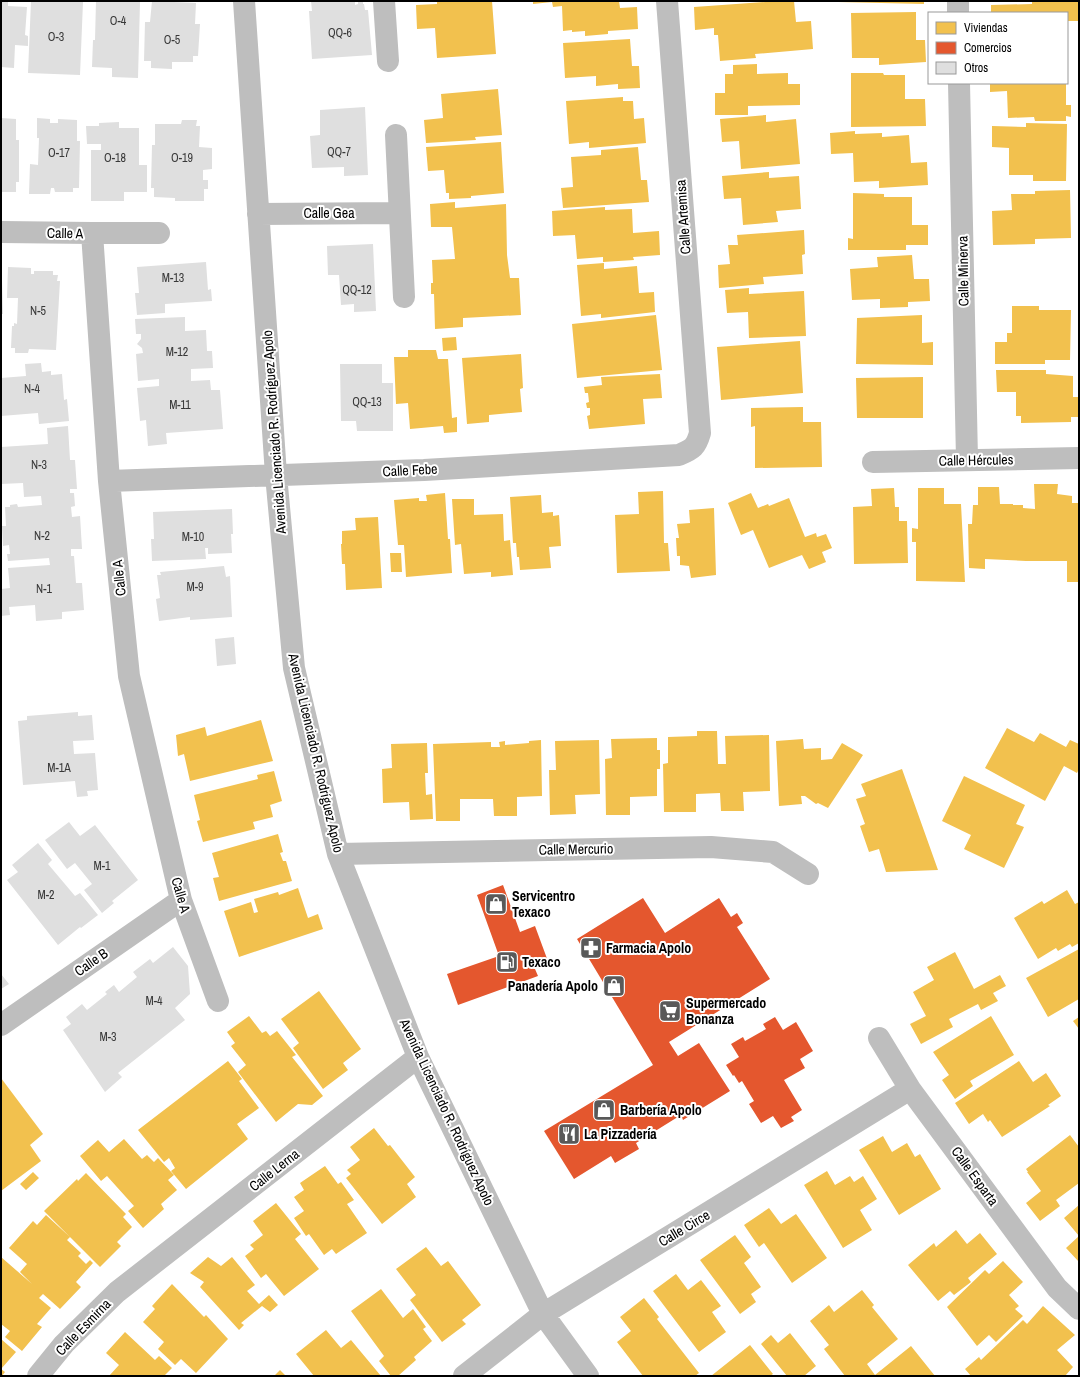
<svg xmlns="http://www.w3.org/2000/svg" width="1080" height="1377" font-family="'Archivo Narrow',sans-serif">
<style>
.homes{fill:#f2c14e}
.shops{fill:#e4572e}
.building{fill:#dfdfdf}
.lines{fill:none;stroke-linecap:round;stroke-linejoin:round}
.minor{stroke:#bebebe;stroke-width:22}
.labels{text-anchor:middle;stroke-width:4;stroke-linejoin:round;paint-order:stroke}
.number-label{font-size:12px;fill:#383838}
.street-label{font-size:14px;fill:#000;stroke:#fff}
.poi-label{font-size:14px;font-weight:bold;fill:#000;stroke:#fff;text-anchor:start}
</style>
<rect width="100%" height="100%" fill="#fff"/>
<path class="homes" d="M437 1H492L496 54 437 58 435 28 417 29 416 5 437 4Z
M533 1H619L620 8 637 7 638 29 608 31V34L585 36V31L572 32V30L563 31 562 6 553 7 552 2 533 4Z
M780 1H794L796 22 811 21 813 49 755 54 756 58 720 61 718 35H714V28L695 30 694 7Z
M838 1H924V4L838 2Z
M1077 1 1079 3V21H1067V13H991V5L1032 4V2Z
M916 12V40H925L926 62 879 65V58H852L851 13Z
M630 39 632 66H639L640 88 618 89V84L596 86V76L565 78 563 43Z
M757 64V74L788 73V84H800V105L748 106V115H715V93H725V74H733V65Z
M851 73H883L884 75H905V99H925L926 126 851 127Z
M990 83H1066V105H1071V117L1066 116V121H1035L1034 117 1008 118 1007 91 990 92Z
M498 89 502 135 475 137 476 140 426 143 424 120 443 118 441 94Z
M623 97V101H633L634 119 644 118 646 143 589 148V142L569 144 566 101Z
M766 115V122L796 119 800 164 741 169 739 141 722 142 720 119Z
M1026 123 1067 124 1066 181H1033V175H1009V148L992 147V126L1026 127Z
M855 131V134L882 133V137L909 135 911 163 927 162 928 185 879 188V181L854 182 853 153 831 154 830 133Z
M501 142 504 193 471 196V198L449 199V193H446L444 170 428 171 426 147Z
M638 147 641 180H647L649 202 563 208 561 188 573 187 571 157 601 155V150Z
M769 172V178L799 176 801 209 776 211 778 222 743 225 741 198 724 199 722 176Z
M1070 190 1071 238 1035 239V244L993 245 992 211 1012 210 1011 194H1035V191Z
M853 193 884 194V197H912V225H928V245H906V250H848V238L853 239Z
M455 202V208L506 204 507 255 510 278H519L521 315 463 318V327L435 329 434 294H431V283H433L432 260 455 259 452 227H431L430 204Z
M605 207V210L632 209 633 233 659 231 660 255 633 257 634 260 603 262V257L577 259 575 235 553 236 552 211Z
M804 230 805 254 802 255 803 274 763 277 764 284 719 288 718 265 730 264 728 245H738L737 235Z
M912 255 914 279H929L930 301 908 302V307L880 308V299L852 300 850 269 878 267 877 257Z
M604 263V269L637 266 639 293 654 292 655 312 601 318V314L581 316 577 265Z
M749 288V294L804 291 806 336 749 338 748 312 727 313 725 290Z
M1012 306H1039V310H1071L1070 360H1045V364H995V342H1007V333H1012Z
M656 315 662 370 577 378 572 324Z
M922 315V343L933 342V365L856 364 857 318Z
M456 337 457 350 443 351 442 338Z
M800 341 803 393 721 400 717 347Z
M408 350H436L438 359H448L452 418 457 417V432L444 433 443 426 410 429 408 403 396 404 394 357H408Z
M521 354 523 388 520 389 522 412 489 415V422L467 424 462 358Z
M996 370H1046V374L1073 376V397H1079V417H1071V422L1021 423V416H1016V392H997Z
M660 374 662 398 643 399 645 424 589 429 587 416 590 415V408H587L586 403 589 402 588 393H585L584 387 602 385 601 377Z
M923 377V418H857L856 378Z
M803 407V422H821L822 467 755 468V426L751 427V408Z
M1034 484H1058L1057 494 1072 496V503H1079V582H1067V561H1026L985 559V569L969 568 968 524H972L973 505H978V487H999L1000 504H1013V505H1023V508L1035 509Z
M894 488 895 507H899V521H907L908 563 854 564 853 507 872 506 871 489Z
M918 488H944V504H961L965 582 916 581V542H912V528L918 529Z
M663 491 664 543H668L670 571 617 573 615 515 639 514 638 492Z
M445 493 448 539H450L452 573 406 577 404 545H398L394 500 419 498V501H427L426 495Z
M751 493 758 508 768 504 769 506 789 498 805 537 816 533 817 537 826 534 832 548 822 552 826 562 809 569 802 555 769 568 753 530 741 535 728 503Z
M541 495 542 513 553 512V516L559 515 561 546 549 547 551 568 520 570 519 557H517L516 543H513L510 497Z
M452 499H474V515L503 514 504 541 510 540 513 575 491 577V572L464 574 461 544 455 545Z
M714 508 716 575 691 578 689 566 680 565V556H677L676 538H679L677 524 690 523 689 510Z
M378 517 382 588 346 590 345 564H342L341 544H342V531L356 530 355 518Z
M390 553H401L402 572H391Z
M261 720 273 761 190 781 184 754 178 756 176 735 205 727 207 736Z
M1007 728 1034 742 1040 733 1066 747 1070 740 1079 744V769L1077 773 1064 766 1045 801 985 768Z
M697 731H717L718 764H726L725 736 769 735 770 791 743 792 744 811H721L720 793 696 794V812H664L663 764 668 763V737L697 736Z
M657 738V750H660V769H657V796L630 797V815H606L605 759 612 758 611 739Z
M803 739 804 749 821 748V760L832 759 842 743 863 755 828 808 818 803 816 804 805 796H801L802 804 779 806 776 741Z
M541 740 542 796 517 797V816H494L493 799H460V821H436L433 744 491 742V747H500L499 742 505 741V745L529 743V741Z
M599 740 600 794 575 795 576 814 550 815 549 770H556L555 741Z
M427 743 428 773H425L426 795 432 794 433 819 410 820 409 802 383 803 382 769 392 768 391 744Z
M902 769 938 870 886 872 879 849 869 852 860 826 865 824 856 799 866 796 861 784Z
M274 771 282 801 270 805 273 817 253 822 255 829 203 842 197 821 200 820 194 795 258 779 257 775Z
M964 776 1025 805 1016 824 1024 827 1004 868 964 849 971 835 942 821Z
M278 834 283 852 280 853 283 861H286L292 881 219 901 213 878 219 877 212 853Z
M298 888 308 918 318 914 323 929 239 957 224 911 251 902 254 913 258 912 254 899 278 892 279 895Z
M1067 890 1075 904 1079 902V943L1072 947 1070 944 1058 951 1056 948 1038 959 1014 918 1042 901 1044 904Z
M1079 949V999L1048 1017 1026 978Z
M955 952 974 989 1000 975 1006 986 993 993 998 1001 981 1010 978 1004 949 1019 953 1027 921 1044 910 1024 926 1016 913 992 934 980 927 967Z
M319 991 361 1049 343 1063 348 1070 323 1089 293 1048 299 1043 281 1019Z
M249 1016 262 1033 266 1031 270 1036 277 1031 296 1055 292 1057 323 1096 312 1105 298 1104 276 1122 238 1072 246 1065 231 1046 235 1043 227 1032Z
M991 1016 1014 1055 970 1081 973 1086 955 1099 942 1080 949 1075 933 1052Z
M1079 1017V1029L1073 1021Z
M228 1061 242 1079 239 1081 259 1108 237 1124 248 1139 186 1189 171 1171 175 1168 169 1158 164 1162 138 1130Z
M1019 1061 1033 1082 1046 1073 1061 1096 1048 1105 1050 1106 1002 1137 990 1120 988 1122 983 1114 969 1124 955 1103Z
M1 1078 43 1134 30 1145 41 1161 1 1191Z
M374 1128 388 1146 390 1145 415 1177 407 1184 416 1197 382 1224 346 1178 351 1174 347 1170 360 1160 350 1147Z
M1070 1135 1079 1147V1183L1056 1200 1060 1206 1040 1221 1026 1203 1041 1191 1027 1172H1028L1026 1169Z
M883 1136 892 1152 907 1143 915 1157 920 1154 941 1189 899 1215 859 1150Z
M124 1139 142 1159 147 1155 154 1162 158 1158 174 1175 168 1180 177 1190 161 1204 164 1209 143 1228 128 1211 134 1206 107 1176 101 1181 80 1156 98 1140 109 1152Z
M325 1166 338 1184 341 1182 354 1200 347 1204 367 1233 336 1254 332 1249 324 1255 309 1234 306 1236 294 1218 304 1211 294 1197 304 1190 300 1183Z
M827 1171 835 1185 850 1176 854 1182 863 1176 877 1199 860 1210 872 1230 843 1248 804 1185Z
M33 1172 39 1178 26 1190 20 1184Z
M86 1173 126 1214 123 1217 132 1227 117 1242 121 1246 100 1267 44 1211 77 1179 78 1181Z
M276 1203 301 1234 295 1239 319 1269 284 1296 266 1274 261 1278 245 1256 254 1249 250 1245 263 1235 253 1221Z
M1079 1205V1236L1064 1218Z
M769 1208 781 1224 796 1214 827 1258 792 1283 764 1243 759 1247 744 1225Z
M46 1215 70 1237 67 1240 81 1253 78 1256 86 1264 90 1260 93 1263 76 1282 81 1287 60 1309 43 1294 39 1298 51 1308 37 1324 42 1327 22 1351 5 1337 10 1331 1 1324V1257L32 1284 20 1272 27 1264 9 1248 33 1221 37 1225Z
M956 1230 967 1244 980 1233 997 1254 968 1278 971 1282 954 1295 950 1291 938 1301 908 1265 934 1243 936 1247Z
M735 1235 751 1257 744 1263 761 1287 751 1294 756 1302 740 1314 700 1260Z
M1079 1236V1262L1066 1248Z
M426 1247 441 1266 448 1261 481 1305 462 1320 466 1324 442 1342 410 1300 416 1295 396 1269Z
M208 1257 221 1266 232 1257 255 1285 247 1291 259 1304 269 1295 278 1305 270 1312 262 1306 241 1323 244 1325 239 1330 200 1287 204 1282 190 1273Z
M1003 1261 1023 1282 1009 1295 1019 1306 1015 1309 1023 1316 996 1342 989 1335 977 1346 947 1307 985 1270 989 1274Z
M676 1274 688 1290 701 1280 721 1306 712 1312 726 1332 699 1352 653 1291Z
M172 1284 204 1317 206 1315 228 1339 196 1373 181 1359 175 1365 158 1349 164 1342 143 1322 155 1309 152 1306Z
M381 1289 403 1318 413 1309 426 1327 423 1329 432 1341 414 1357 416 1360 398 1376H391L379 1361 384 1356 351 1311Z
M862 1290 874 1305 872 1307 898 1339 867 1364 875 1375 911 1346 935 1376H852L851 1375 845 1376 824 1349 829 1345 810 1321 829 1305 834 1312Z
M644 1298 659 1317 657 1319 699 1373 695 1376H643L617 1342 631 1331 620 1317Z
M1043 1306 1075 1335 1057 1350 1073 1367 1065 1376H971L965 1369 979 1357 981 1360 1023 1320 1027 1324Z
M326 1330 341 1348 351 1340 381 1376H314L296 1354Z
M125 1332 155 1360 159 1356 172 1368 164 1376H109L119 1365 106 1353Z
M790 1333 816 1366 804 1376H787L761 1344 771 1335 778 1343Z
M1 1339 16 1352 1 1369 5 1372 2 1376H1Z
M750 1345 773 1374 770 1376H711Z
M280 1370 286 1376H274Z"/>
<path class="shops" d="M503 885 520 932 535 926 549 964 535 969 538 976 458 1005 447 974 499 956 477 895Z
M643 898 665 933 719 898 731 917 737 913 743 923 737 927 770 979 669 1042 678 1056 699 1043 730 1091 683 1120 681 1115 636 1143 639 1149 615 1163 611 1156 574 1179 544 1131 653 1065 577 939Z
M775 1017 783 1030 796 1022 813 1051 800 1059 805 1068 784 1080 802 1110 791 1117 794 1121 781 1128 773 1116 761 1123 749 1104 754 1101 742 1081 739 1083 734 1075 733 1076 726 1065 739 1057 731 1044 743 1037 745 1041 766 1029 763 1024Z"/>
<path class="building" d="M1 1H8V6L27 7 25 35 28 36V46L15 45 14 68 1 67Z
M31 1 83 2 80 75 28 73Z
M96 1 140 2 138 78 112 77V68L92 67 93 40H95Z
M152 1 196 3 195 24H200L198 56H193V62H172V69L151 68V61H144L145 22H150Z
M311 1H355V5L358 4V1H363V4H364L365 10H368L372 55 312 59 309 11H312Z
M365 107 368 175 344 176V167L312 168 310 136 320 135V110Z
M1 118 16 119V140H19V182H16V192H1Z
M37 118 50 119V123H58V119L77 120V141H80L79 188H73V192H55L54 188H51L50 194H29L30 164 38 165 39 138H37Z
M182 120H197L196 126H200L199 147 212 148V169L203 170V180H208V189H204V201H175V198L154 197V188H151L152 145H155V124H181Z
M119 122V128H139V165H147V192H124V201H91V150H101V144H87L86 126H99V123Z
M373 244 376 311 354 312V304L341 305 339 275H328L327 246Z
M206 262 208 290 211 289 212 301 165 304V313L137 315 135 293H139L137 267Z
M8 267 31 268V274H34V271H53V275H58L57 281H60L56 350 29 349 28 353H15V348H11L12 326H14V323L17 324 18 298H7Z
M1 280H2L3 314H1Z
M185 317V331L206 330 207 351H212L213 368 191 369V381L210 380 211 390H220L223 429 166 433 167 444 148 446 146 420 140 421 137 388 159 386V379L138 381 136 354 143 353 142 348 137 344 141 339V334H136L135 319Z
M41 363 42 372 51 371V375L62 374 64 400 67 399 69 421 39 424 38 413 1 416V378L26 376 25 364Z
M340 364H382V383H393V431H357L356 421H341Z
M68 426 70 460H75L77 489H70V493H74L75 506 71 507 72 517 80 516 82 549H71V556H74L76 583H82L84 610 62 612V619L36 621 35 605 9 607 10 615 1 616V589L10 588 8 568 50 565 49 558 8 561 7 554H10L9 545 3 546 2 526H6L5 507H10V505L17 504 18 507 42 505 41 496 24 497 23 483 1 484V469H2L1 447 48 444 47 428Z
M232 509 233 534H231L232 553 208 554V548H205L206 559 152 561 151 539H154L153 512Z
M224 566 226 577 230 576 232 617 190 620V617L159 621 156 599 160 598 157 575H161L160 572Z
M234 637 236 664 217 666 215 639Z
M78 712V716L92 715 94 740 73 741 74 754 95 753 98 790 87 791 88 796 77 797 75 781 23 785 18 721 27 720V716Z
M69 822 80 836 95 825 138 880 112 901 114 903 102 913 84 890 92 884 75 863 67 869 45 840Z
M38 843 52 860 48 864 75 896 80 893 98 915 81 928 80 927 58 945 7 880 18 872 12 865Z
M173 947 188 966 190 994 175 1008 185 1020 118 1073 122 1077 105 1092 63 1030 71 1024 66 1017 82 1004 87 1010 107 994 105 992 114 985 119 992 137 977 133 972 150 959 153 963Z
M1 974 9 984 1 989Z"/>
<g class="lines">
<path class="minor" d="M244 1 276 475 294 668 338 854 418 1057 543 1314 588 1376
M384 1 388 61
M958 1V13
M959 83 967 459
M396 135 404 297
M258 214 399 213
M1 232 92 233H159
M92 233 109 481 129 676 181 900 218 1001
M873 462 1079 458
M109 481 424 470 679 455C693 449 696 447 700 433L667 1
M338 854 711 847 773 852 808 874
M1 1025 181 900
M879 1038 910 1089 1057 1288 1079 1309
M38 1376 64 1344 117 1292 418 1057
M464 1376 543 1314 910 1089"/>
</g>
<defs>
<g id="shop-square" transform="scale(1.15)"><rect x="-9" y="-9" width="18" height="18" rx="4" fill="#595959" stroke="#fff"/><path d="M-5-2.5h2.3a2.7 3.5 0 0 1 5.4 0H5L5.5 6h-11ZM-1.5-2.5h3a1.5 2.3 0 0 0-3 0Z" fill="#fff"/></g>
<g id="pharmacy-square" transform="scale(1.15)"><rect x="-9" y="-9" width="18" height="18" rx="4" fill="#595959" stroke="#fff"/><path d="M-2-6h4v4h4v4h-4v4h-4v-4h-4v-4h4Z" fill="#fff"/></g>
<g id="fuel-square" transform="scale(1.15)"><rect x="-9" y="-9" width="18" height="18" rx="4" fill="#595959" stroke="#fff"/><path d="M-5.5-6h7V0h2V4h1.3V-2.5L3-4.5l.8-.8L6-3V5H2.5V1h-1V6h-7ZM-4.2-4.7v3.2H.2V-4.7Z" fill="#fff"/></g>
<g id="supermarket-square" transform="scale(1.15)"><rect x="-9" y="-9" width="18" height="18" rx="4" fill="#595959" stroke="#fff"/><path d="M-6-5.5h2.5l.6 2H6L4.5 2H-2.5L-4.4-4H-6ZM-1.5 3.2a1.3 1.3 0 1 0 .1 0ZM3 3.2a1.3 1.3 0 1 0 .1 0Z" fill="#fff"/></g>
<g id="restaurant-square" transform="scale(1.15)"><rect x="-9" y="-9" width="18" height="18" rx="4" fill="#595959" stroke="#fff"/><path d="M-5-6h1v4h1v-4h1v4h1v-4h1v5L-1.5 .5V6h-2V.5L-5-1ZM5-6V6H3V1.5H1.5Q1.5-4 5-6Z" fill="#fff"/></g>
</defs>
<g fill-rule="evenodd">
<use href="#shop-square" x="496" y="904"/>
<use href="#pharmacy-square" x="591" y="948"/>
<use href="#fuel-square" x="507" y="962"/>
<use href="#shop-square" x="614" y="986"/>
<use href="#supermarket-square" x="670" y="1011"/>
<use href="#shop-square" x="604" y="1110"/>
<use href="#restaurant-square" x="569" y="1134"/>
</g>
<g class="labels">
<g class="number-label">
<text x="118" y="25">O-4</text>
<text x="340" y="37">QQ-6</text>
<text x="56" y="41">O-3</text>
<text x="172" y="44">O-5</text>
<text x="339" y="156">QQ-7</text>
<text x="59" y="157">O-17</text>
<text x="115" y="162">O-18</text>
<text x="182" y="162">O-19</text>
<text x="173" y="282">M-13</text>
<text x="357" y="294">QQ-12</text>
<text x="38" y="315">N-5</text>
<text x="177" y="356">M-12</text>
<text x="32" y="393">N-4</text>
<text x="367" y="406">QQ-13</text>
<text x="180" y="409">M-11</text>
<text x="39" y="469">N-3</text>
<text x="42" y="540">N-2</text>
<text x="193" y="541">M-10</text>
<text x="195" y="591">M-9</text>
<text x="44" y="593">N-1</text>
<text x="59" y="772">M-1A</text>
<text x="102" y="870">M-1</text>
<text x="46" y="899">M-2</text>
<text x="154" y="1005">M-4</text>
<text x="108" y="1041">M-3</text>
</g>
<g class="street-label">
<text x="329" y="218">Calle Gea</text>
<text transform="translate(683 217) rotate(-94)" y="5">Calle Artemisa</text>
<text transform="translate(65 233) rotate(1)" y="5">Calle A</text>
<text transform="translate(963 271) rotate(-91)" y="5">Calle Minerva</text>
<text transform="translate(274 432) rotate(-94)" y="5">Avenida Licenciado R. Rodríguez Apolo</text>
<text transform="translate(976 460) rotate(-1)" y="5">Calle Hércules</text>
<text transform="translate(410 470) rotate(-3)" y="5">Calle Febe</text>
<text transform="translate(119 578) rotate(-96)" y="5">Calle A</text>
<text transform="translate(316 753) rotate(77)" y="5">Avenida Licenciado R. Rodríguez Apolo</text>
<text transform="translate(576 849) rotate(-1)" y="5">Calle Mercurio</text>
<text transform="translate(181 895) rotate(74)" y="5">Calle A</text>
<text transform="translate(91 962) rotate(-35)" y="5">Calle B</text>
<text transform="translate(447 1112) rotate(65)" y="5">Avenida Licenciado R. Rodríguez Apolo</text>
<text transform="translate(274 1170) rotate(-38)" y="5">Calle Lerna</text>
<text transform="translate(975 1176) rotate(54)" y="5">Calle Esparta</text>
<text transform="translate(684 1228) rotate(-31)" y="5">Calle Circe</text>
<text transform="translate(83 1327) rotate(-46)" y="5">Calle Esmirna</text>
</g>
<g class="poi-label">
<text x="512" y="901">Servicentro<tspan x="512" dy="16">Texaco</tspan></text>
<text x="606" y="953">Farmacia Apolo</text>
<text x="522" y="967">Texaco</text>
<text x="598" y="991" text-anchor="end">Panadería Apolo</text>
<text x="686" y="1008">Supermercado<tspan x="686" dy="16">Bonanza</tspan></text>
<text x="620" y="1115">Barbería Apolo</text>
<text x="584" y="1139">La Pizzadería</text>
</g>
</g>
<rect width="1080" height="1377" fill="none" stroke="#000000" stroke-width="4"/>
<rect x="928" y="12" width="140" height="72" fill="#ffffff" stroke="#999999"/>
<rect x="936" y="22" width="20" height="12" fill="#f2c14e" stroke="#999999"/>
<text x="964" y="32" font-size="12" fill="#000000">Viviendas</text>
<rect x="936" y="42" width="20" height="12" fill="#e4572e" stroke="#999999"/>
<text x="964" y="52" font-size="12" fill="#000000">Comercios</text>
<rect x="936" y="62" width="20" height="12" fill="#dfdfdf" stroke="#999999"/>
<text x="964" y="72" font-size="12" fill="#000000">Otros</text>
</svg>
